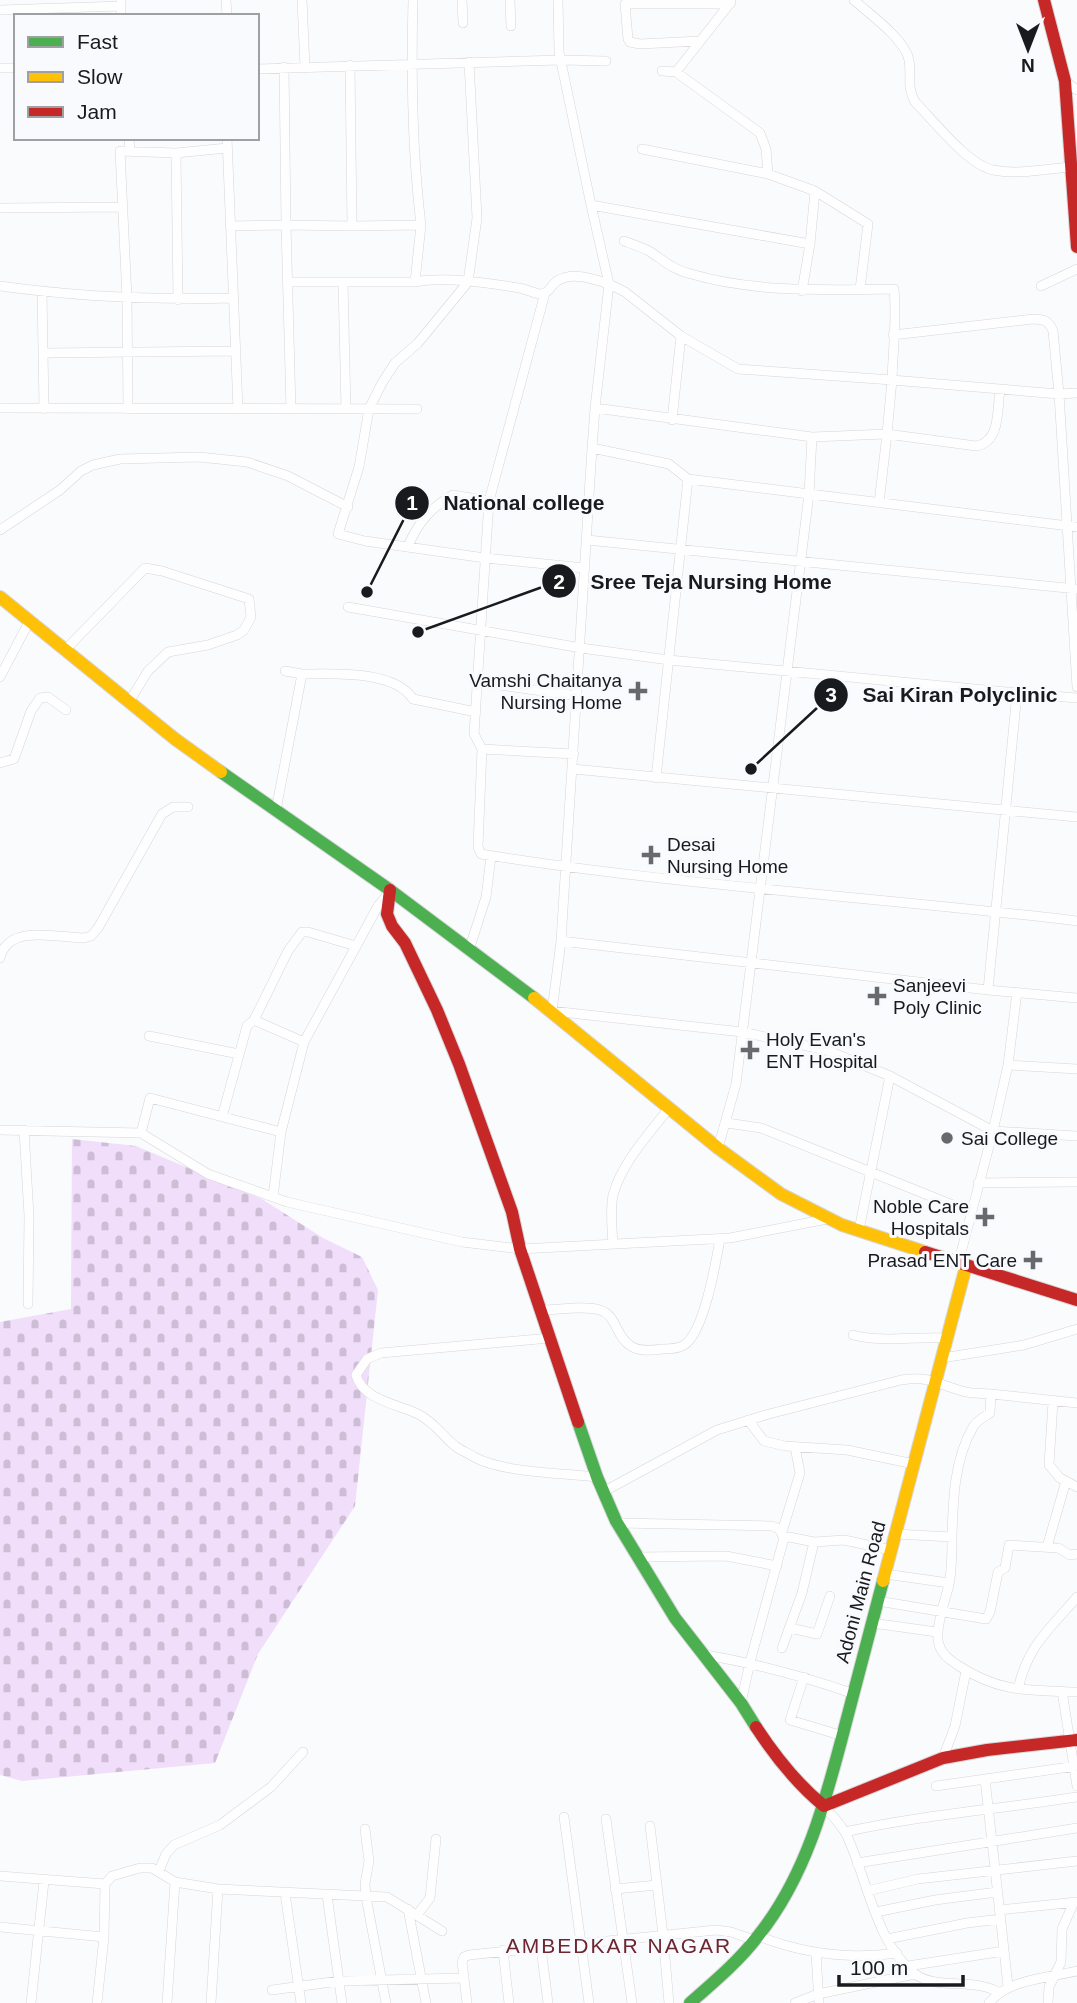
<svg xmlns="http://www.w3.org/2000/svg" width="1077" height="2003" font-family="Helvetica,sans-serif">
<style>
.cemetery{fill:url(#cemetery-stones)}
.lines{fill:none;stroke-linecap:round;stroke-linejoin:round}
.street-casing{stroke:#d6d6d9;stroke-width:10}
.fast-casing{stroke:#d6d6d9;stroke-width:14}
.slow-casing{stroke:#d6d6d9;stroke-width:14}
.jam-casing{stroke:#d6d6d9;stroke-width:14}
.street{stroke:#fefeff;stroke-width:9}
.fast{stroke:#4caf50;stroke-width:12}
.slow{stroke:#ffc107;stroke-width:12}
.jam{stroke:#c62828;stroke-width:12}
.poi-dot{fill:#68696c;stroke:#f9fafe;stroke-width:2.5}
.labels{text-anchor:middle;stroke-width:6;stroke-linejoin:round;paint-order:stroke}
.poi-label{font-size:19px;fill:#191a1e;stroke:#f9fafe;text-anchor:start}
.street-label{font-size:19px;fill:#191a1e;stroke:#f9fafe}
.neighbourhood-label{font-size:21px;letter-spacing:2px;fill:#6d262e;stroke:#f9fafe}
.leader{fill:none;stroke:#191a1e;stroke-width:2.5}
.callout-dot{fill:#191a1e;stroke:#f9fafe;stroke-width:2.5}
.mark-label{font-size:21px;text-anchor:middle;font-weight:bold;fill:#fff}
.callout-label{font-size:21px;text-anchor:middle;font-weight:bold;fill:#191a1e;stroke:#f9fafe;stroke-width:6;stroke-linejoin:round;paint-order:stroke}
</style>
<defs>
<pattern id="cemetery-stones" width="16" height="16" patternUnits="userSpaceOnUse" patternTransform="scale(1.75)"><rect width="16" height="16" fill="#f0defa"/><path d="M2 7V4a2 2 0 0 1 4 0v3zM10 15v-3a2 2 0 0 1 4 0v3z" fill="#cdbed6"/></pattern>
</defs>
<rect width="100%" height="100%" fill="#fafbfd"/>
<path class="cemetery" d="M72 1139 136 1146 262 1199 323 1238 362 1257 378 1290 355 1506 258 1654 215 1763 22 1781 0 1775V1322L71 1309Z"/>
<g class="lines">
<g class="street-casing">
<path id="street" d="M121 0V16
M226 0 227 16
M302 0 305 67
M462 0 463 23
M510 0 511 26
M558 0 559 52 591 205
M854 0C869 14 905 39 909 60 912 77 906 85 915 102 934 121 968 165 993 170 1018 175 1046 169 1071 167
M0 10 121 6
M700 41 640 44 630 42 628 39 625 4H730
M469 62 477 218 468 282 418 343 395 363 382 383 369 409 359 467 338 534 365 541 485 558 585 568
M284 67 286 225 352 226 350 65
M0 68H16
M257 69 561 60 606 61
M662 71 676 72 760 133 766 149 768 174
M676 72 731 2
M1065 81 1077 90
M129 138 130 151
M227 138 238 409
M642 149 768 174 815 191 868 224 860 289
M176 153 227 148
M0 208 123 207
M230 226 286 225 291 409
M352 226 421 225C412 150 411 75 413 0
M624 241C632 244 641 247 649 251 663 260 673 270 691 274 757 293 826 290 894 289 897 319 893 349 892 380L1059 394 1077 393
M810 244 815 191
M287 282H415L421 225
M343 282 346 409
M415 282C444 276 489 283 519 288 526 289 533 293 540 294 549 294 550 286 557 281 572 271 594 279 609 284
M609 284 591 205 810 244 802 291
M0 286C78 297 155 300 234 298
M1041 286 1077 269
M42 292 44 409
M545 293 489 501 474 734 482 749 478 847 481 854C679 886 879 897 1077 921
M893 335 1033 319C1044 319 1049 321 1053 331L1059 394 1077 687
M681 336 738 369 892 380 887 434 976 446C1001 442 997 409 1000 389
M43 353 236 351
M0 408 417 409
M595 408 609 284 625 292 681 336 672 420
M128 409 127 298 120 151 176 153 178 300
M592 448 595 408 812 437 887 434 879 503
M0 530 60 490 81 471 93 465 120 459 199 457 247 462 288 476 348 507
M587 540 1077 589
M408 546C418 523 431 507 453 495L489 501 589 508
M348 607 581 648 669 660 1017 693 988 990 561 941
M65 650 145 568 162 571 249 599 251 617 244 630 237 635 208 645 168 652 148 671 129 702
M285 671 302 674
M0 677 29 622
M478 682 578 696
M1017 693 1077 698
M482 749 574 754
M0 763 14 759 31 711 40 698 48 697 66 710
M573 769 1077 817
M656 778 688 479
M276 810 302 674C334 674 394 670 413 699L476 712
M469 950 486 897 491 856
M0 958C8 923 59 938 84 938L91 936 98 928 162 814 173 807H188
M988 990 1077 998
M1017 992 1008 1065 993 1131 1077 1136
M254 1020 288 951 302 932H308L356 946
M149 1036 239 1054
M1008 1065 1077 1069
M222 1117 247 1026 254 1020 304 1042 378 906 389 892
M727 1123 761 1128 970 1212
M0 1130 141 1133 208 1174 287 1202 462 1242 520 1249 730 1238 827 1219
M24 1130 29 1216 28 1304
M281 1132 304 1042
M141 1133 150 1098 281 1132 273 1197
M718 1148 736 1084 809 494 812 437
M978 1183 1077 1182
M859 1230 890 1076
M613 1244C612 1229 610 1211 613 1195 622 1162 649 1134 669 1108
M958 1264 993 1131 890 1076 826 1050 742 1032 552 1011 561 941 592 448 669 464 688 479 1077 527
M540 1310C559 1310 583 1305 600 1310 617 1315 616 1338 631 1346 639 1352 653 1350 663 1349 669 1349 678 1349 684 1345 704 1333 716 1262 720 1239
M853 1335C884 1343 915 1336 947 1338
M550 1338 381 1353 367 1359 356 1375C363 1400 397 1404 418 1414 434 1422 442 1435 455 1446 460 1450 468 1453 474 1457 504 1473 562 1473 597 1477
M942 1358 1024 1345 1077 1329
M991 1394 1077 1403
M1053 1402 1049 1465 1060 1478 1077 1487
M748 1420 764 1441 785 1446 847 1450 914 1464
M603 1492 717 1430 769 1414 901 1380C932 1376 934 1383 962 1391 971 1394 981 1393 991 1394L990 1413C984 1417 976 1421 973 1427 954 1460 953 1500 952 1537
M618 1523 772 1526 779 1529 784 1538
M782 1532 800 1473 795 1447
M895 1534 952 1537C952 1553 952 1569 949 1585 945 1600 939 1616 938 1632 936 1649 946 1658 959 1666 1000 1693 1030 1690 1077 1692
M1047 1547 1066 1481
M637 1557 726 1556 777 1566
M885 1574 949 1583
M878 1601 986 1619 990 1612 998 1572 1005 1568 1009 1545 1058 1548 1070 1555 1077 1554
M872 1623 937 1632
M790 1628 817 1634 830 1596
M782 1648 802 1593 814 1542
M701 1654C753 1663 803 1676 854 1694
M804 1677 790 1720 843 1736
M1018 1689C1028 1645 1049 1630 1077 1597
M1062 1691 1077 1786
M741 1703 750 1662 784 1538 789 1537 814 1542 844 1540 891 1550
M943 1758 955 1726 966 1671
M985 1779 1008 1986
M936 1786 1077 1766
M824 1806C832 1816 842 1825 847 1836 867 1878 876 1944 915 1974 936 1990 974 1978 998 1992
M564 1817 589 2003
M606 1819 632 2003
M650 1826 663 1935 669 2003
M365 1829 369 1861 365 1884 366 1897 386 2003
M845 1832C921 1815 1000 1809 1077 1797
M857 1863 1077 1828
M159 1871 166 1854 174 1845 220 1825 271 1787 303 1752
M0 1876 105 1884 104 1937 97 2003
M105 1884 112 1876 140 1868H152L175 1882 218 1889 387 1897 442 1931
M615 1889 657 1885
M867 1891 918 1879 1077 1861
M285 1893 301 2003
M327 1895 342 2003
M408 1909 426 2003
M999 1910 1077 1902
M876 1912 935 1900 997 1892
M417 1915 430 1898 436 1839
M0 1927 104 1937
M758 1936C804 1954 848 1960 897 1953
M887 1939 967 1923 1001 1919
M541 1948 548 2003
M503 1950 509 2003
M816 1953 819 2003
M908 1966 1004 1951
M272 1990 339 1981 464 1978
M31 2003 44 1881
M167 2003 175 1882
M211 2003 218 1889
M467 2003 462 1962 464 1957 469 1955 716 1930 731 1932 754 1940
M795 2003 818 1994 915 1974
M989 2003C1008 1979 1048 1978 1077 1971
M1048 2003 1049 1987 1061 1962 1062 1929 1074 1902"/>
</g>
<g class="fast-casing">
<path id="fast" d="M221 772 390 890 534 998
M578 1422 597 1477 616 1521 675 1618 741 1703 756 1727
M690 2003C714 1982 739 1961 758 1936 807 1875 826 1799 845 1726 858 1678 870 1629 883 1581"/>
</g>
<g class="slow-casing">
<path id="slow" d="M0 597 175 739 221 772
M534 998 718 1148 781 1194 842 1225 925 1252
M883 1581 966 1266"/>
</g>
<g class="jam-casing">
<path id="jam" d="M1044 0 1065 81 1077 247
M390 890 387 914 392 926 405 943 437 1010 459 1064 512 1212 520 1249 578 1422
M925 1252 1077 1300
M756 1727C775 1756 797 1784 824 1806L943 1758 987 1750 1077 1740"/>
</g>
<use href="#street" class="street"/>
<use href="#fast" class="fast"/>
<use href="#slow" class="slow"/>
<use href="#jam" class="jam"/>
</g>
<g class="poi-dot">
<path d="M634.5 680.5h7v7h7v7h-7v7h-7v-7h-7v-7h7z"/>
<path d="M647.5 844.5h7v7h7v7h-7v7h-7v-7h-7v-7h7z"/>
<path d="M873.5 985.5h7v7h7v7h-7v7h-7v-7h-7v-7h7z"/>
<path d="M746.5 1039.5h7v7h7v7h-7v7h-7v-7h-7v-7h7z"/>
<circle cx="947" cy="1138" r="7"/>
<path d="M981.5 1206.5h7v7h7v7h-7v7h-7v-7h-7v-7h7z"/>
<path d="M1029.5 1249.5h7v7h7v7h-7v7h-7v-7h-7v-7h7z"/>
</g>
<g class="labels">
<g class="poi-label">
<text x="622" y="687" text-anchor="end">Vamshi Chaitanya<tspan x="622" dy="22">Nursing Home</tspan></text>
<text x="667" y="851">Desai<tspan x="667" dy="22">Nursing Home</tspan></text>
<text x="893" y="992">Sanjeevi<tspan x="893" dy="22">Poly Clinic</tspan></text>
<text x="766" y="1046">Holy Evan's<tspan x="766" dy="22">ENT Hospital</tspan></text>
<text x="961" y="1145">Sai College</text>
<text x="969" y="1213" text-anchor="end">Noble Care<tspan x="969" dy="22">Hospitals</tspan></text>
<text x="1017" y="1267" text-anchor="end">Prasad ENT Care</text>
</g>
<g class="street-label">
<text transform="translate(860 1592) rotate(-75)" y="7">Adoni Main Road</text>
</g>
<g class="neighbourhood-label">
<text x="619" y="1953">AMBEDKAR NAGAR</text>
</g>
</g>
<path class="leader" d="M367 592L412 503M418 632L559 581M751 769L831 695"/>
<g class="callout-dot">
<circle cx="367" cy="592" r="7"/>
<circle cx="418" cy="632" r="7"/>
<circle cx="751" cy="769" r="7"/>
<circle cx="412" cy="503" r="18"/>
<circle cx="559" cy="581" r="18"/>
<circle cx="831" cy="695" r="18"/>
</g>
<g class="mark-label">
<text x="412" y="510">1</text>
<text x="559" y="589">2</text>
<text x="831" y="702">3</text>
</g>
<g class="callout-label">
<text x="524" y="510">National college</text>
<text x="711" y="589">Sree Teja Nursing Home</text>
<text x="960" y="702">Sai Kiran Polyclinic</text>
</g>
<rect x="14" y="14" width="245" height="126" fill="#f9fafe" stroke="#9fa0a4" stroke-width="2"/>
<rect x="28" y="37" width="35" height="10" fill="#4caf50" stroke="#9fa0a4" stroke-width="2"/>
<text x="77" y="49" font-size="21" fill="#191a1e">Fast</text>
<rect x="28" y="72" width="35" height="10" fill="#ffc107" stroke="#9fa0a4" stroke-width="2"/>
<text x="77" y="84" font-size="21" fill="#191a1e">Slow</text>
<rect x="28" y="107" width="35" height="10" fill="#c62828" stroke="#9fa0a4" stroke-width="2"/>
<text x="77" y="119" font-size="21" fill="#191a1e">Jam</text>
<g transform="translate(1028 49) rotate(180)" stroke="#f9fafe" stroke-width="5" paint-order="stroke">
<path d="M0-5L12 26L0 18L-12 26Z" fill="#191a1e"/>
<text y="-10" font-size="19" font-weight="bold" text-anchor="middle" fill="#191a1e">N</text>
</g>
<path d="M839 1975v10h124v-10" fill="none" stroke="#191a1e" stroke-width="3.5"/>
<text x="850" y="1975" font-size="21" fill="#191a1e" stroke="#f9fafe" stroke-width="5" paint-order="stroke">100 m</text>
</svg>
